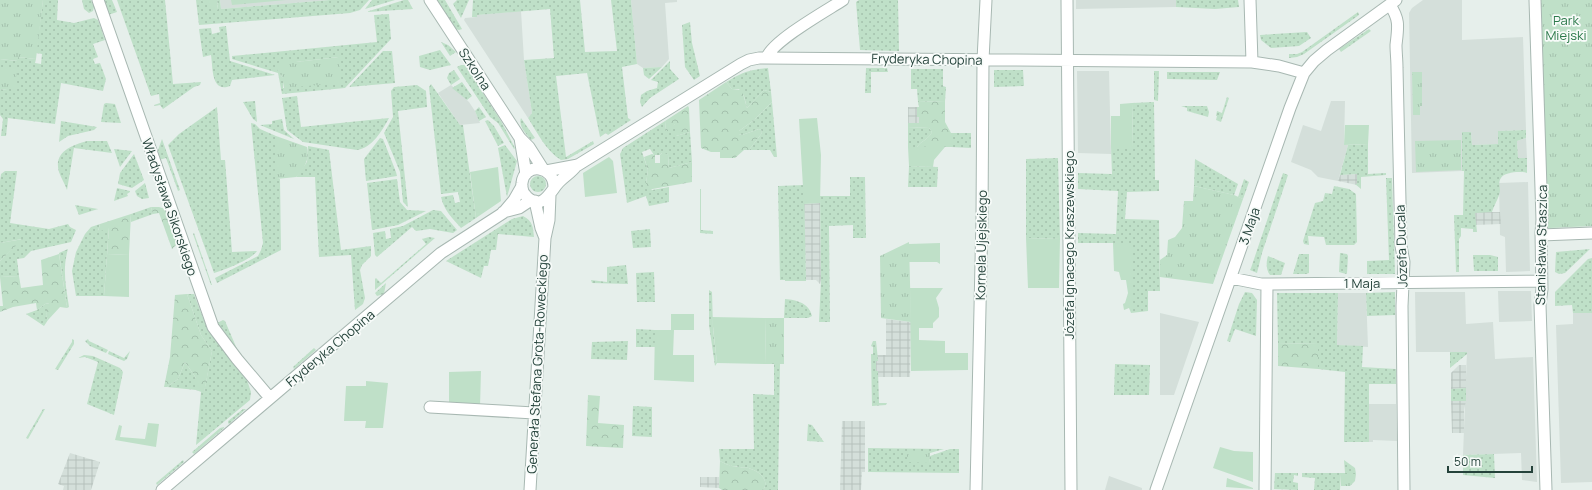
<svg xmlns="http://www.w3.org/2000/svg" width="1592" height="490" font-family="Manrope,sans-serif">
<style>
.built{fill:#d4dfda}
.industrial{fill:url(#industrial-grid)}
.grass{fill:url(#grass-dots);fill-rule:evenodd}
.forest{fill:url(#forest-crowns)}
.park{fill:url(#park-tufts)}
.garden{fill:#bfe0c8}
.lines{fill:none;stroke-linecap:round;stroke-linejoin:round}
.minor-casing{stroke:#a8b8b2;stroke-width:13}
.minor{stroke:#fff;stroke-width:11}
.labels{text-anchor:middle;stroke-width:3.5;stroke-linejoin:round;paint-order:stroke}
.park-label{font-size:13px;fill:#2d7a4b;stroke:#f7fbf9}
.street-label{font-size:13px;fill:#24423a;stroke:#f7fbf9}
</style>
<defs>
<pattern id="industrial-grid" width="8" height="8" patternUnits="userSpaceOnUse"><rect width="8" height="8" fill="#d4dfda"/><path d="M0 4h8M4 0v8" fill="none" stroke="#b6c1bc"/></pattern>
<pattern id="grass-dots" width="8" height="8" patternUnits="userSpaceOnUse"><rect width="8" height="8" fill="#bfe0c8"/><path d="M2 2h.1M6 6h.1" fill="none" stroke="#a4c1ad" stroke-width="1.8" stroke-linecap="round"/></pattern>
<pattern id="forest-crowns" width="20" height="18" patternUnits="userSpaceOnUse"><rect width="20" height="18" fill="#bfe0c8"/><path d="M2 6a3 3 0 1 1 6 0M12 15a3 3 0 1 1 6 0" fill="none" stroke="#a4c1ad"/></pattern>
<pattern id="park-tufts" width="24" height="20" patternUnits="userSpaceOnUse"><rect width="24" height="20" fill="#bfe0c8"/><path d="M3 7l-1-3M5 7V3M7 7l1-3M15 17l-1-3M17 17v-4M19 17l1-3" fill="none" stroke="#a4c1ad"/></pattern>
</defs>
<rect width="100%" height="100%" fill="#e6efeb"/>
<path class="built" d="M220 0H330L221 9Z
M631 0H677V2L665 3 669 59 662 67 643 68 637 64Z
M1076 0H1176V7L1076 9Z
M1423 0H1462V40L1523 37 1526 130 1498 131V144L1472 145 1471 132H1462V171L1412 173 1409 13 1412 8Z
M521 11 524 60 532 113 528 118 464 20 465 18 477 17V15Z
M1077 71H1109L1111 154 1078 153Z
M451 85 469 102 475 111 480 123 460 125 438 93Z
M1331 101H1345L1344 145H1348L1338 181 1318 177 1311 170 1291 162 1303 125 1321 131Z
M1526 138 1527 158 1518 159 1517 141Z
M1528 182 1530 271 1506 272 1505 237 1500 235 1499 183Z
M1498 291H1531L1532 321 1499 322Z
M1415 292H1465L1466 324 1493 322 1495 359 1533 357 1537 482 1522 480 1521 453 1463 455 1467 352H1416Z
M1338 293H1366L1368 347 1337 345Z
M1160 313 1199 322 1174 395H1160Z
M1573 313H1592V482L1561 483 1556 325 1573 324Z
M1369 404H1396L1397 441 1373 440V442H1369Z
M1109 476 1142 488V490H1105Z"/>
<path class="industrial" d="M908 107H917V117H919V123H908Z
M1357 174V185L1338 181 1340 175Z
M820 203 821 280 820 284 816 280H806L804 204Z
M1475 212H1500L1501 224 1475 225Z
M886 319 911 322 910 377H878V371H876V361L878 360 877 355H886Z
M1459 365H1466V388L1451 389V373Z
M1451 401H1466L1464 410V433H1452Z
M842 421H865V472H862L861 490H840Z
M70 453 100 462 91 490H63L64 486 58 484Z
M700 477H719V488L700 487Z"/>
<path class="grass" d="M43 0H58L57 20 74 23 94 18 98 20 105 40 93 44 98 57 93 59 95 64 100 63 106 79 103 91 61 83 55 124 8 118 6 136H1L3 119 0 115V89L7 90 0 67V59L17 61 18 57 36 59 35 63 41 64 42 54 36 53Z
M82 0H91L94 7 93 11 89 13 84 9Z
M103 0H112L117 12 108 15Z
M117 0H165L173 84 201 82 200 85 194 87 163 109 160 105 155 106 154 105 160 103 159 94 151 96Z
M196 0H201L218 9 217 0H220L221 9 330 0H369L360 10 350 13 199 25Z
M372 0H395L365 9Z
M404 0H408L413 9 366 12Z
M436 0H445L462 29 459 30 455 29Z
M457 0H469L461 18 453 4Z
M473 0H580L585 52 617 51 611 0H631L637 64 622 67 628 118 631 120 608 135 606 133 600 137 587 73 556 76 566 157 593 141 594 144 568 159 561 160C546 151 537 132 528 118L532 113 524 60 554 58 550 9 477 15V17H472Z
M859 0H898L899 51 860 50 856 2Z
M1176 0H1238L1239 7 1215 9 1176 7Z
M1358 12 1359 15 1304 54 1297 57 1289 58V54H1297L1302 52Z
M389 14 391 39 345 88 282 94 278 73 232 59V56L377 42 374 15ZM339 57 284 88H283V78L280 74 296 62Z
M690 22 692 43 700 76 694 80 685 67 682 25Z
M226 26 230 61 275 75 232 80 230 86C211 93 213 68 211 55L203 57 199 29 211 28 212 34 220 32 219 27Z
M1369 29 1371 31 1341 52 1339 49Z
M1307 32 1311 38 1299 46 1271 48 1261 40 1260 35Z
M441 42 448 45 456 52 450 56Z
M440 50 451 65 430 70 420 67 419 56Z
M383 51H392L395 83 349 87Z
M670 61V69L679 79 650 98 642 107 640 102 641 95 647 91 657 88 658 82 651 80Z
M461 65H465L501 121 515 148 514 149 498 123 490 117 457 67Z
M662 67 649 79 644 75 643 68Z
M768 68 771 92 764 90 747 108 744 96 739 89H732L726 82C743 72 748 70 768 68Z
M866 68H887L888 72H871V93H865Z
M911 69H943V86L946 87 945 101 918 102 917 89H911Z
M454 70 460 79 451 85 447 78 449 73Z
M994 70H1023L1024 86 994 87Z
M1154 71H1159L1158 101 1154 100Z
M1167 72H1220L1217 80 1167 79Z
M462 82 472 96 467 100 452 88Z
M431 84 460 125H463L476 218 461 228C452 218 444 210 441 197L453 195 455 203 460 202 458 192 441 194 429 87Z
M417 85 426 91 427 107 398 111 408 207 403 202 400 172 384 133 393 117 391 91 394 87Z
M297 96 301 127 389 118C382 131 372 148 357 150L303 142 287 130 282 98Z
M1227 97 1229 98 1221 122 1216 120 1217 116H1216L1217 111 1222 113Z
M255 101 257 122 253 119 243 102Z
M772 102 777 157H774L770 150H749L762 133 761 130 759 129 742 135 739 134V131L754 120Z
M1154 102 1155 180H1159V191L1127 192 1125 219 1159 220 1160 291H1148V311L1131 313V243H1078V233L1116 234 1118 191 1078 189V173L1112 174 1111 147 1133 146 1132 103Z
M106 103 115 104 121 123 101 122 104 104Z
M1181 106H1207L1209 112 1208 117 1187 111V108Z
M217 107 221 160H225L232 252 257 251C251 260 224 270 214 273L168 145 179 134Z
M479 107 486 117 479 121 475 111Z
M521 118 535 138 531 140C526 134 518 126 521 118Z
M282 119 284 130 294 139 260 125 272 124V121Z
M488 120 494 126 504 143 498 146 485 121Z
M61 121 97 127 94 130 68 136 59 142Z
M665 121 666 131 676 123V136L690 132 692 162 669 168 668 155 662 153 660 155H654L650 149 642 152 648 170 646 183 652 190 669 187V202L649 206 646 196 627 203 620 154 623 148Z
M251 123 255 124 260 129 276 136V178L280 179 281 250 217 283 215 278 258 256 261 250 263 243Z
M908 127 929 128 932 132C929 139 921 141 917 147H908Z
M1526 130V138L1517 141 1518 158H1527V173C1521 171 1504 172 1501 178 1498 182 1500 187 1500 191 1499 198 1494 205 1492 212L1475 213 1477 232H1473V229L1461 228V236L1459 239V272H1456L1454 215H1463L1464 171H1462V132H1471L1472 145 1498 144V131Z
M951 133H971V148L951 147Z
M380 138 383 139 396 172 397 176 366 181 364 159Z
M162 139 180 190 178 191 166 158 159 160 158 150Z
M87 141H107L112 153 74 148 67 190C65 184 61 178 59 172 53 152 72 145 87 141Z
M1368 144V174L1386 173V175L1361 177V189L1355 184H1357V174L1340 175 1348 145Z
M505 145 517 161 507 197 498 148Z
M308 146 329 150 341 250 371 246V256L362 265 360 270 365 298 363 304 355 310 351 255 319 257 315 177H296L307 162Z
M114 149 132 151 120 167Z
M134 154 144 180 132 188 118 184 120 173Z
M1058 158 1060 239 1026 238V159Z
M1195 159 1238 184 1234 195 1194 186Z
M909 166 938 167 937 187H908Z
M5 171H17L10 223 49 229 68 224 70 227 76 230 71 242 31 251 24 258 17 259 19 276 0 277V261L22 239 0 243V181L1 174Z
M1283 173 1288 175 1262 253 1257 273 1250 270 1251 268Z
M530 184a8 8 0 1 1 16 0a8 8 0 1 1-16 0Z
M850 177H865L866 238H853V225L829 226 830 322H819L821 280 820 196H850Z
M1386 178H1392L1395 274H1367V261L1389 260Z
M397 179 400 202 407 210 426 211 398 225 372 230 367 183Z
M1244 179 1249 182 1243 199 1238 197Z
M145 183 149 198 142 199 137 196 135 191Z
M804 185 806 280V281H785V280H780L778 186Z
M1334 186 1349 189 1356 194 1357 242 1354 245H1326L1324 237 1308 236 1309 245 1304 244 1303 241 1315 203 1323 201 1325 193 1332 194Z
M117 188 130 191V192L127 194 128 196 114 201Z
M700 189H701V230L713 231V234L700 233Z
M75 205 98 209 79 215Z
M151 207 153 214 131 222V214Z
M433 210 441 211 457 230 453 233 430 229 416 231 412 227 377 257 375 255 373 233 385 231 386 239 391 238 390 229 403 226Z
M523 216C533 221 533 227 534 237L498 234 496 250H491L488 266H484L481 278 446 261 512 219Z
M100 224 98 231 109 227 104 296H76L72 271 76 252 85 234 91 227Z
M650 229 651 247 633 248 631 231Z
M194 233 212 285H211L193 234Z
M429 237 435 238 375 290V279L376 278 381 283 426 244 422 239Z
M68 249C62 270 66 286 69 307L67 308 59 253Z
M1590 249 1565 273 1559 274 1555 272 1556 252Z
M1340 253 1347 254 1348 256 1347 273 1346 274 1339 272Z
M1299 254H1309V273L1306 274H1293Z
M1473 255H1490L1498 257V271H1474Z
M1268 256 1285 263 1281 275H1270C1266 270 1266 262 1268 256Z
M1592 258V313H1573L1572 305 1555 306V292L1588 259Z
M626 265 628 284 592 283 591 280 607 282V267Z
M654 272 655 302H637L636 273Z
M386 283 384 294 377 296 375 293Z
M709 290 712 292 713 328 717 363 715 366 709 325Z
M1245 292 1252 293 1257 300 1256 336 1235 329 1230 342 1227 341 1239 304Z
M1395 292V315L1367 316 1366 293Z
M1277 293H1338L1337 345 1363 346 1362 367 1396 369V384H1369V442H1344L1345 372 1318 369V344L1278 343Z
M187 294H194L203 318 210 333 247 380 251 392 250 400 196 445 201 392H204L212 351 201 335Z
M785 299C797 300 809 303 812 316L808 318H784Z
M50 303 46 315 48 320 44 326 26 314 37 310 45 304Z
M223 320 225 321 237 349 223 334 217 323Z
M636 329 655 330V347H636Z
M72 339 74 340V344L58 370 55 369 72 342Z
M88 339 89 341 108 350 106 353 90 346 85 341Z
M628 341 627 360 591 359 592 342Z
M873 341H876L878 360V361H876V371H878L879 403H887L886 405 872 406 871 354H873V347L871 346Z
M314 348 316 350 294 369 293 367Z
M109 351 124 358 130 351 127 359 124 361 108 354Z
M1450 352H1467V354L1450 368Z
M84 355 93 356 120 368 123 372 114 415 87 404 98 362 85 357 78 358Z
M185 362 196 378V390L167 387 178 379Z
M774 364H780L778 490H763C770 481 760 472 751 469 745 466 738 468 732 466 727 465 724 463 720 461L719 449H754L753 394 774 395Z
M1115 364 1150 365 1149 395H1114Z
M1466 388V401H1451V389Z
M633 406 652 407V437L632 436Z
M43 409H45L28 439 26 438Z
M243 409H246L229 424 228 423V421Z
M808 424 812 425 824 442 807 441Z
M224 427V428L194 454 192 452 220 428Z
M868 448 944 449 930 453V452L929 463 930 456 950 449H959V473L868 472Z
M1494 454 1495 478 1463 475V455Z
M183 460 184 462 157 485 156 483Z
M1344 460 1355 468 1356 474H1341L1340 490H1314L1315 478 1302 477V473H1345Z
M1275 473H1298V476L1294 475 1293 482 1298 483V490L1274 489Z"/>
<path class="forest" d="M726 82 732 89 742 90 747 108 764 90 771 92 772 102 754 120 739 131V134L742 135 759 129 761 130 762 133 749 150H744L735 158H720V152H711L701 148 699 100Z
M945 101V122L951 133V147H917C921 141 929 139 932 132L929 128 908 127V123H919V117H917V107H919L918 102Z
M688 106 689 108 690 132 676 136 675 124 669 130 666 132 665 121Z
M663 152 668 155 669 168 692 162V182L647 190 646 183 648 170 644 157 652 154 655 155V163H660V155Z
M151 207H159L165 209 177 244 172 249 159 213 153 214Z
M131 214 129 254 107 255 109 228 98 232 100 224Z
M23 239 0 261V243Z
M59 254 67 308 60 307 48 320 46 315 49 303 45 304 37 310 36 303 13 307 0 312V306H3L0 277 19 276 21 288 43 285 41 260Z
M187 294 201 335 212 351 204 393 196 390V378L185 362 178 379 167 387H164L170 357 175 295Z
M1278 343 1318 344V369L1278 366Z
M588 395 600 396 598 423 624 425 623 448 586 446Z
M720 461C724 463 727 465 732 466 738 468 745 466 751 469 760 472 770 481 763 490H722L719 488Z"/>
<path class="park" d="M0 0H43L36 59 18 57V61L0 59Z
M201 0H217L218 10 202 1Z
M231 0H286L232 5Z
M1538 0H1592V226L1550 228H1547L1546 225Z
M339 57 341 83 284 88 282 76 278 73 276 65 283 59H293L296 62Z
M0 67 17 69 15 87H8L7 90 0 89Z
M1412 72H1422V106H1420V115H1413Z
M276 136 307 147C310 160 304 169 296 177L276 179Z
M1461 140V170L1416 172 1415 141Z
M1194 186 1234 195 1243 199 1213 284 1160 277V260L1167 255 1168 240 1175 237 1182 228 1184 201H1193Z
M909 242 911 322 881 318 880 256Z
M766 318H784V364H765Z
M907 450 930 452 929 463 907 462Z
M1341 474H1356L1355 481 1350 486H1341Z"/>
<path class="garden" d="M1132 103 1133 147H1111V116H1120V104Z
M817 118 821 155 820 203 804 204 799 119Z
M1345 125H1369L1368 144 1344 145Z
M908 147H945L934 160 933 167 909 166Z
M609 157 613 161 617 193 585 197 583 173Z
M498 167 501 201 476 218 470 172Z
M1026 238 1060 239 1059 288H1028Z
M940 243V264L937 262H909V244Z
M1113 243H1131V313L1129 308 1124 310 1123 304 1125 303 1128 293 1126 280H1121L1119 272 1114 271Z
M129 254V297L104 296 107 255Z
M910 288H943L936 298 939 308V317L933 323V328H919V340L945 341V353H968V370L911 371Z
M671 314H694V330H674L673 355H694V382L654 380 655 330H671Z
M712 317 766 318 765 364 717 363Z
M481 371 480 407 449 406V372Z
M366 381 388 383 383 428H365L366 421H344L346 386H366Z
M148 423 159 424 156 447 115 440 119 425 122 426 120 437 145 439Z
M1220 447 1234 451 1253 452V482L1213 468Z
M1227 478 1253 488V489L1226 487Z"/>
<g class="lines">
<g class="minor-casing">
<path id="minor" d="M98 0 213 327 237 359 270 398
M430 0 520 138 529 147 543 169
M1067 0 1071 490
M1250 0 1252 62
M1535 0 1542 220 1541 233 1542 289 1540 305 1546 490
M1390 5C1400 20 1398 27 1396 45 1396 52 1397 60 1397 68L1401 246 1404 262 1402 306 1404 490
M767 57C774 40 826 11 843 0
M520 138 526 174
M546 171 578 165 741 64 749 60 759 58 1252 62 1279 66 1304 73
M554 188C555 165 524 162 522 183 521 188 523 193 527 197 543 212 551 190 559 182 565 176 572 172 577 165
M535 201 541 228 545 238
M503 212 519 208 531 200
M1541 235 1592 233
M1231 278 1261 284 1542 281
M430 407 534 413
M162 490 441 253 503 213 514 200 522 186
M530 490 545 238 549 220 550 195
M976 490 982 217 983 60 986 0
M1156 490 1290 108 1304 73 1314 61 1327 50 1396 0
M1265 490 1267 284"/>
</g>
<use href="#minor" class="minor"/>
</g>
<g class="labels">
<g class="park-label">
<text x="1566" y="25">Park<tspan x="1566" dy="15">Miejski</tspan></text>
</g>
<g class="street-label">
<text transform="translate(927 59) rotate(1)" y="5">Fryderyka Chopina</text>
<text transform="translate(475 69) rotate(57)" y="5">Szkolna</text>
<text transform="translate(170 207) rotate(71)" y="5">Władysława Sikorskiego</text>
<text transform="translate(1249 226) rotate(-71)" y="5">3 Maja</text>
<text transform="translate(981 245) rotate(-89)" y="5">Kornela Ujejskiego</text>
<text transform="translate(1069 245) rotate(-90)" y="5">Józefa Ignacego Kraszewskiego</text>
<text transform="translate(1541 245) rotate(-89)" y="5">Stanisława Staszica</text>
<text transform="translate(1401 246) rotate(-92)" y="5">Józefa Ducala</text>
<text x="1362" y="288">1 Maja</text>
<text transform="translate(330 348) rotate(-40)" y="5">Fryderyka Chopina</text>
<text transform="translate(537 364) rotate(-87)" y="5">Generała Stefana Grota-Roweckiego</text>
</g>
</g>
<path d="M1448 466v6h84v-6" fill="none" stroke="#24423a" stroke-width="2"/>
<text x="1454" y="466" font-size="12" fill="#24423a" stroke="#f7fbf9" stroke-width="3" paint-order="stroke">50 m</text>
</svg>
